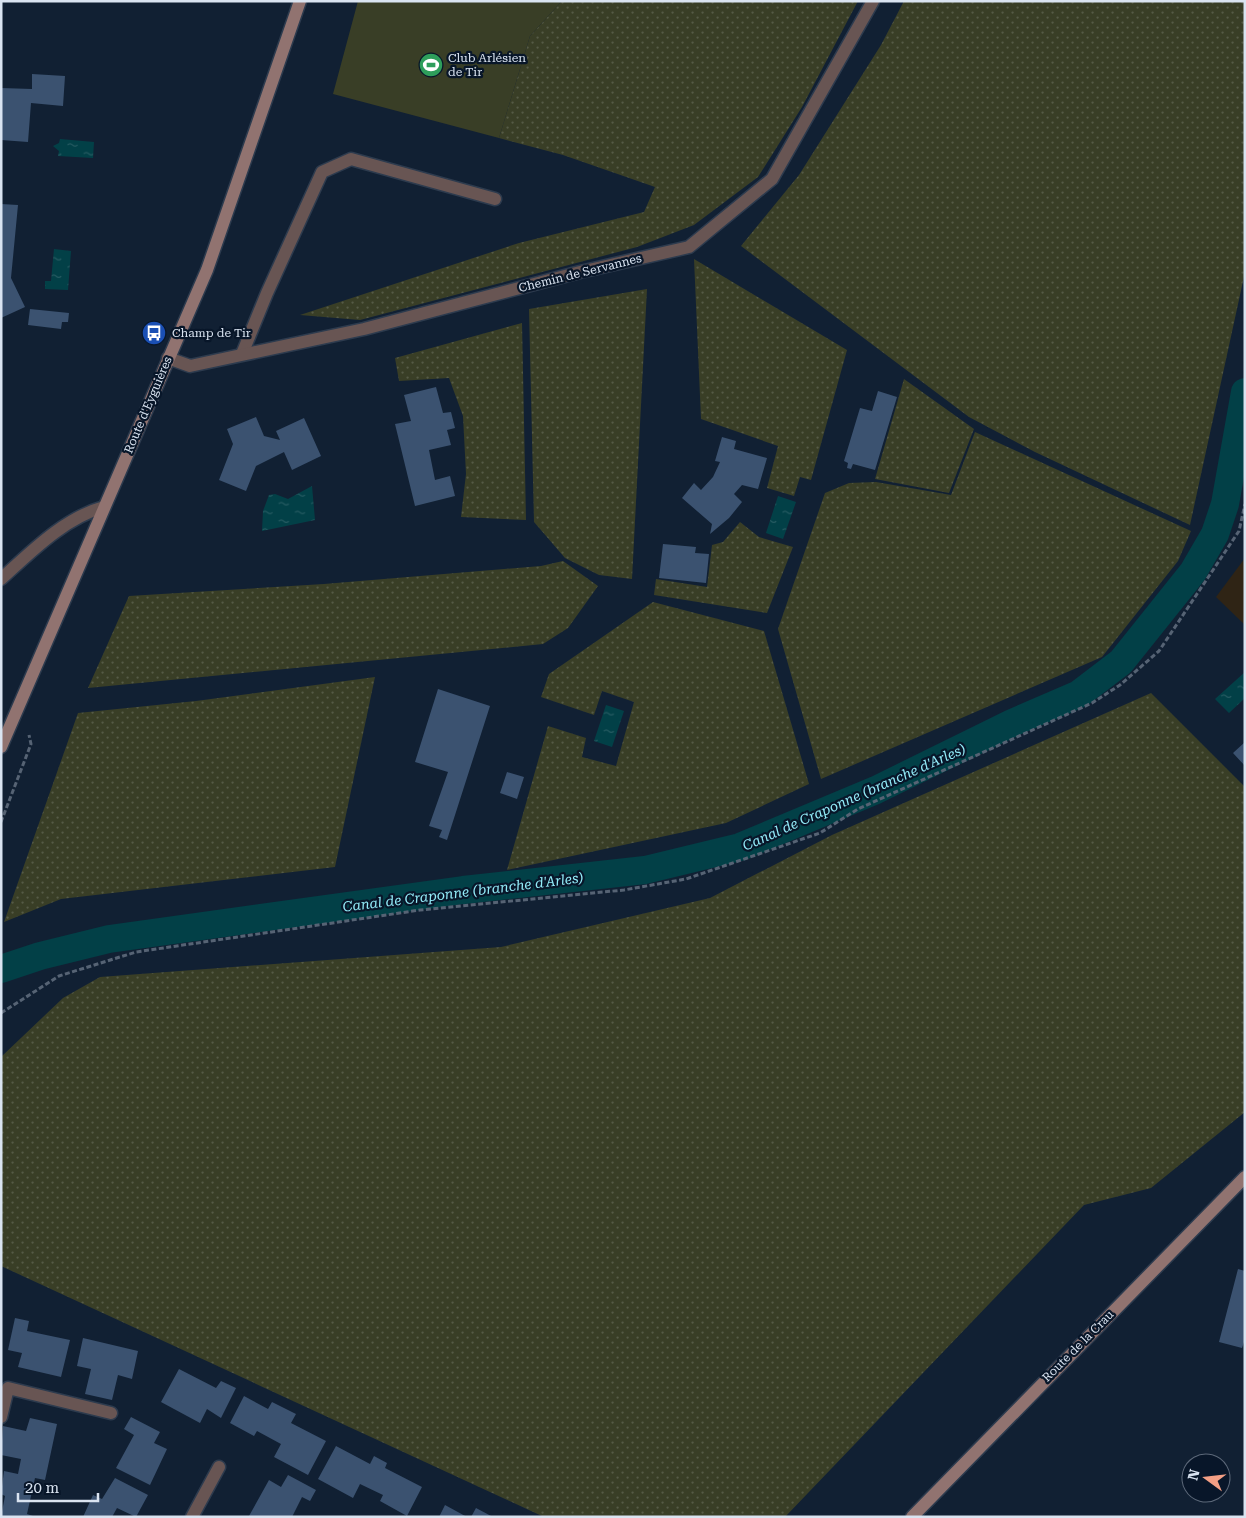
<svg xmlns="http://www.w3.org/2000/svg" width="1246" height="1518" font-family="'Roboto Serif',serif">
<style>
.industrial{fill:#2f2415}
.grass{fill:url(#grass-dots)}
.garden{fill:#393e26}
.water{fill:url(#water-ripples)}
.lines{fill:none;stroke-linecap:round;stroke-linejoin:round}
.canal{stroke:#024047;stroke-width:28}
.building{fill:#3b5270}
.service-casing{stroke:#2d3b4e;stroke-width:15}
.minor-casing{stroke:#2d3b4e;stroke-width:15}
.secondary-casing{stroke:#2d3b4e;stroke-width:15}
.path{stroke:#566374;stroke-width:3;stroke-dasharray:5 2.5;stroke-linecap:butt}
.service{stroke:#685553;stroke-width:12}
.minor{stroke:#685553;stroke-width:12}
.secondary{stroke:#917370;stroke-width:12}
.labels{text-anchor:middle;stroke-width:4.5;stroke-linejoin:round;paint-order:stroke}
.poi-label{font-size:12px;fill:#dae4f1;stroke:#081629;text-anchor:start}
.street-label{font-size:12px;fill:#dae4f1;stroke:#081629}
.water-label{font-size:14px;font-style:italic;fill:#93ecf9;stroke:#081629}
</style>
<defs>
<pattern id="grass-dots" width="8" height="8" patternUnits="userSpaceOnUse" patternTransform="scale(1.25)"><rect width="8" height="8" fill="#393e26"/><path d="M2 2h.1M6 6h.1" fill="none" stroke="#555a46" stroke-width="1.8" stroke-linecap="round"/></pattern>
<pattern id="water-ripples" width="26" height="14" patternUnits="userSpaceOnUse" patternTransform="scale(1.25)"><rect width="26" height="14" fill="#024047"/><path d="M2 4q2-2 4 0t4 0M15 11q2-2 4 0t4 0" fill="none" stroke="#265b62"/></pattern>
</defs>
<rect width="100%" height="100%" fill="#112033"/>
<path class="industrial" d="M1245 558V625L1216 597Z"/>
<path class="grass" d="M562 1H858L802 107 758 177 694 225 637 247 360 320 300 315 519 243 644 212 655 187 563 155 499 138 530 36Z
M904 1H1245V272L1190 525 1035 452 969 417 741 246 799 175 881 45Z
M694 259 847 350 811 480 800 477 794 496 767 488 778 446 701 419Z
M647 289 632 579 599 575 565 558 534 522 529 309Z
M522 323 526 520 461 517 466 474 463 416 449 378 399 381 395 358Z
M904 379 974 429 949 493 875 479Z
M975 432 1191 531 1178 561 1102 657 821 779 778 629 825 493 849 483 876 482 951 495Z
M740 522 759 537 793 547 767 613 654 595 656 579 707 587 712 545 723 542Z
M563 561 598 586 568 628 543 644 88 688 129 596 324 584 541 566Z
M653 602 764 631 809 784 726 823 507 870 548 726 586 738 582 757 616 766 634 702 602 691 594 715 541 697 549 674Z
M375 677 335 867 61 899 4 922 78 713 196 701Z
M1151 693 1245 787V1112L1151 1188 1084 1205 785 1517H544L1 1266V1057L63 998 100 977 501 947 710 898 832 835Z"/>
<path class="garden" d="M358 1H562L530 36 499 138 333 94Z"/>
<path class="water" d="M60 139 94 142 93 158 58 156 59 151 53 146 59 143Z
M54 249 71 251 68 290 45 289V281H51Z
M312 486 315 520 262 531 263 511 269 495 275 494 288 499Z
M778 496 796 502 783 539 766 533Z
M1245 672V698L1229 713 1215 699Z
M606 705 624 711 612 747 594 741Z"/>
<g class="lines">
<path class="canal" d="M1 969 40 956 109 939 463 890 645 870 740 847 876 790 1012 723 1079 694 1121 662 1193 572 1215 534 1225 504 1245 392"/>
</g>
<path class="building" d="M32 74 65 76 63 106 31 103 28 142 1 140V88L32 89Z
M1 204 18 205 11 278 25 307 1 318Z
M30 309 69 313 68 322H62L61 329 28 325Z
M436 387 443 413 451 412 455 428 447 430 451 445 429 450 435 480 450 476 455 496 415 506 395 424 411 421 404 395Z
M878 391 897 397 875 470 853 464 851 469 847 468 848 463 844 461 860 408 872 411Z
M256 417 264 436 280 440 276 431 304 418 321 456 292 470 284 452 256 466 246 491 219 480 233 444 227 429Z
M722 437 736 441 734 449 767 458 758 489 742 485 734 494 742 502 729 518 710 534 712 524 682 498 694 483 701 490 713 477 720 462 715 461Z
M663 544 696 547 695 553 709 554 706 583 659 578Z
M438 689 490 706 447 840 439 837 442 830 429 826 448 772 415 762Z
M1245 742V766L1233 753Z
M507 772 524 777 517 799 500 793Z
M1238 1269 1245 1271V1339L1242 1348 1219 1342Z
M15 1318 29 1321 27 1331 70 1340 61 1377 18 1367 22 1353 8 1350Z
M83 1338 138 1351 132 1379 118 1375 112 1400 85 1394 91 1369 77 1366Z
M179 1369 216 1388 221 1381 236 1388 221 1418 207 1409 200 1423 161 1402Z
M244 1396 268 1409 272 1402 296 1414 291 1423 326 1441 308 1475 274 1457 281 1444 257 1431 254 1436 230 1423Z
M131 1417 160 1432 154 1443 167 1449 150 1485 116 1468 134 1435 124 1429Z
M30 1418 57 1424 45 1480 35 1478 27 1514 36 1517H1L5 1496 1 1494 4 1471 18 1474 21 1459 1 1455 3 1426 26 1431Z
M336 1446 370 1464 374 1456 387 1463 385 1468 422 1487 407 1516 380 1501 383 1495 360 1484 353 1498 318 1479Z
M288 1475 316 1490 310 1501 302 1497 292 1517 249 1516 269 1480 281 1487Z
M115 1478 148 1495 136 1517 117 1508 112 1517H83L93 1495 102 1499Z
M445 1505 467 1517H439Z
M476 1508 493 1517H471Z"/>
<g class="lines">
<g class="service-casing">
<path id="service" d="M242 354 267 293 322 172 351 159 495 199"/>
</g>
<g class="minor-casing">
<path id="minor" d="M168 358 190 366 364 329 580 272 689 247 772 179 873 1
M1 579C31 552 64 518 104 507
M1 1417 8 1388 111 1413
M192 1517 219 1467"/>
</g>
<g class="secondary-casing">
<path id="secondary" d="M1 747 207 270 300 1
M912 1517 1245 1177"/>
</g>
<path class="path" d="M1 822 31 744 29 735
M1 1013 59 976 136 952 420 910 624 890 686 879 820 833 858 809 1092 703 1120 685 1159 651 1239 531 1245 504"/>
<use href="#service" class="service"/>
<use href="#minor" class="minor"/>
<use href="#secondary" class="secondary"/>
</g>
<defs>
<g id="stadium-disc" transform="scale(1.25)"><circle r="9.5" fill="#2e9e5b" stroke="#081629"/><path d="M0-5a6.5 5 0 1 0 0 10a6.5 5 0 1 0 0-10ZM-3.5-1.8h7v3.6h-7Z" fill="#fff"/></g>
<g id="bus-disc" transform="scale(1.25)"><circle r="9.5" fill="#1a4fb4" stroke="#081629"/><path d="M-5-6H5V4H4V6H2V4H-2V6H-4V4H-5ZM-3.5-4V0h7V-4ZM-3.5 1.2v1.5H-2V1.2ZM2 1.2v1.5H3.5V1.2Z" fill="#fff"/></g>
</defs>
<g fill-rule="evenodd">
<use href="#stadium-disc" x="431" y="65"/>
<use href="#bus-disc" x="154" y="333"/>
</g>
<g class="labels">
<g class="poi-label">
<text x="448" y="62">Club Arlésien<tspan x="448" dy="14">de Tir</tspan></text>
<text x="172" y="337">Champ de Tir</text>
</g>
<g class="street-label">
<text transform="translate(580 273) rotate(-14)" y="4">Chemin de Servannes</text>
<text transform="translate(148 405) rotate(-67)" y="4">Route d'Eyguières</text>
<text transform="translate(1078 1346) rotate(-45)" y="4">Route de la Crau</text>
</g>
<g class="water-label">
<text transform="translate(854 797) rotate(-24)" y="5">Canal de Craponne (branche d'Arles)</text>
<text transform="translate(463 892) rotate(-7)" y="5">Canal de Craponne (branche d'Arles)</text>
</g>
</g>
<rect width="1246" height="1518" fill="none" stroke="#dae4f1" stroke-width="5"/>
<g transform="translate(1206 1478) rotate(285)"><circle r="24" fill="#081629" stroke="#5c6879"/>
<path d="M0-4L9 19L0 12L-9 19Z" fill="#f39f85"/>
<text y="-8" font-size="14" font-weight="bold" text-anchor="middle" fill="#dae4f1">N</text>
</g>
<path d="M18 1493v8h80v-8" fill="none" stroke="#dae4f1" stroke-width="2.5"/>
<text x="25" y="1493" font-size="15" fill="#dae4f1" stroke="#081629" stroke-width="4" paint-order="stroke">20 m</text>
</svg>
